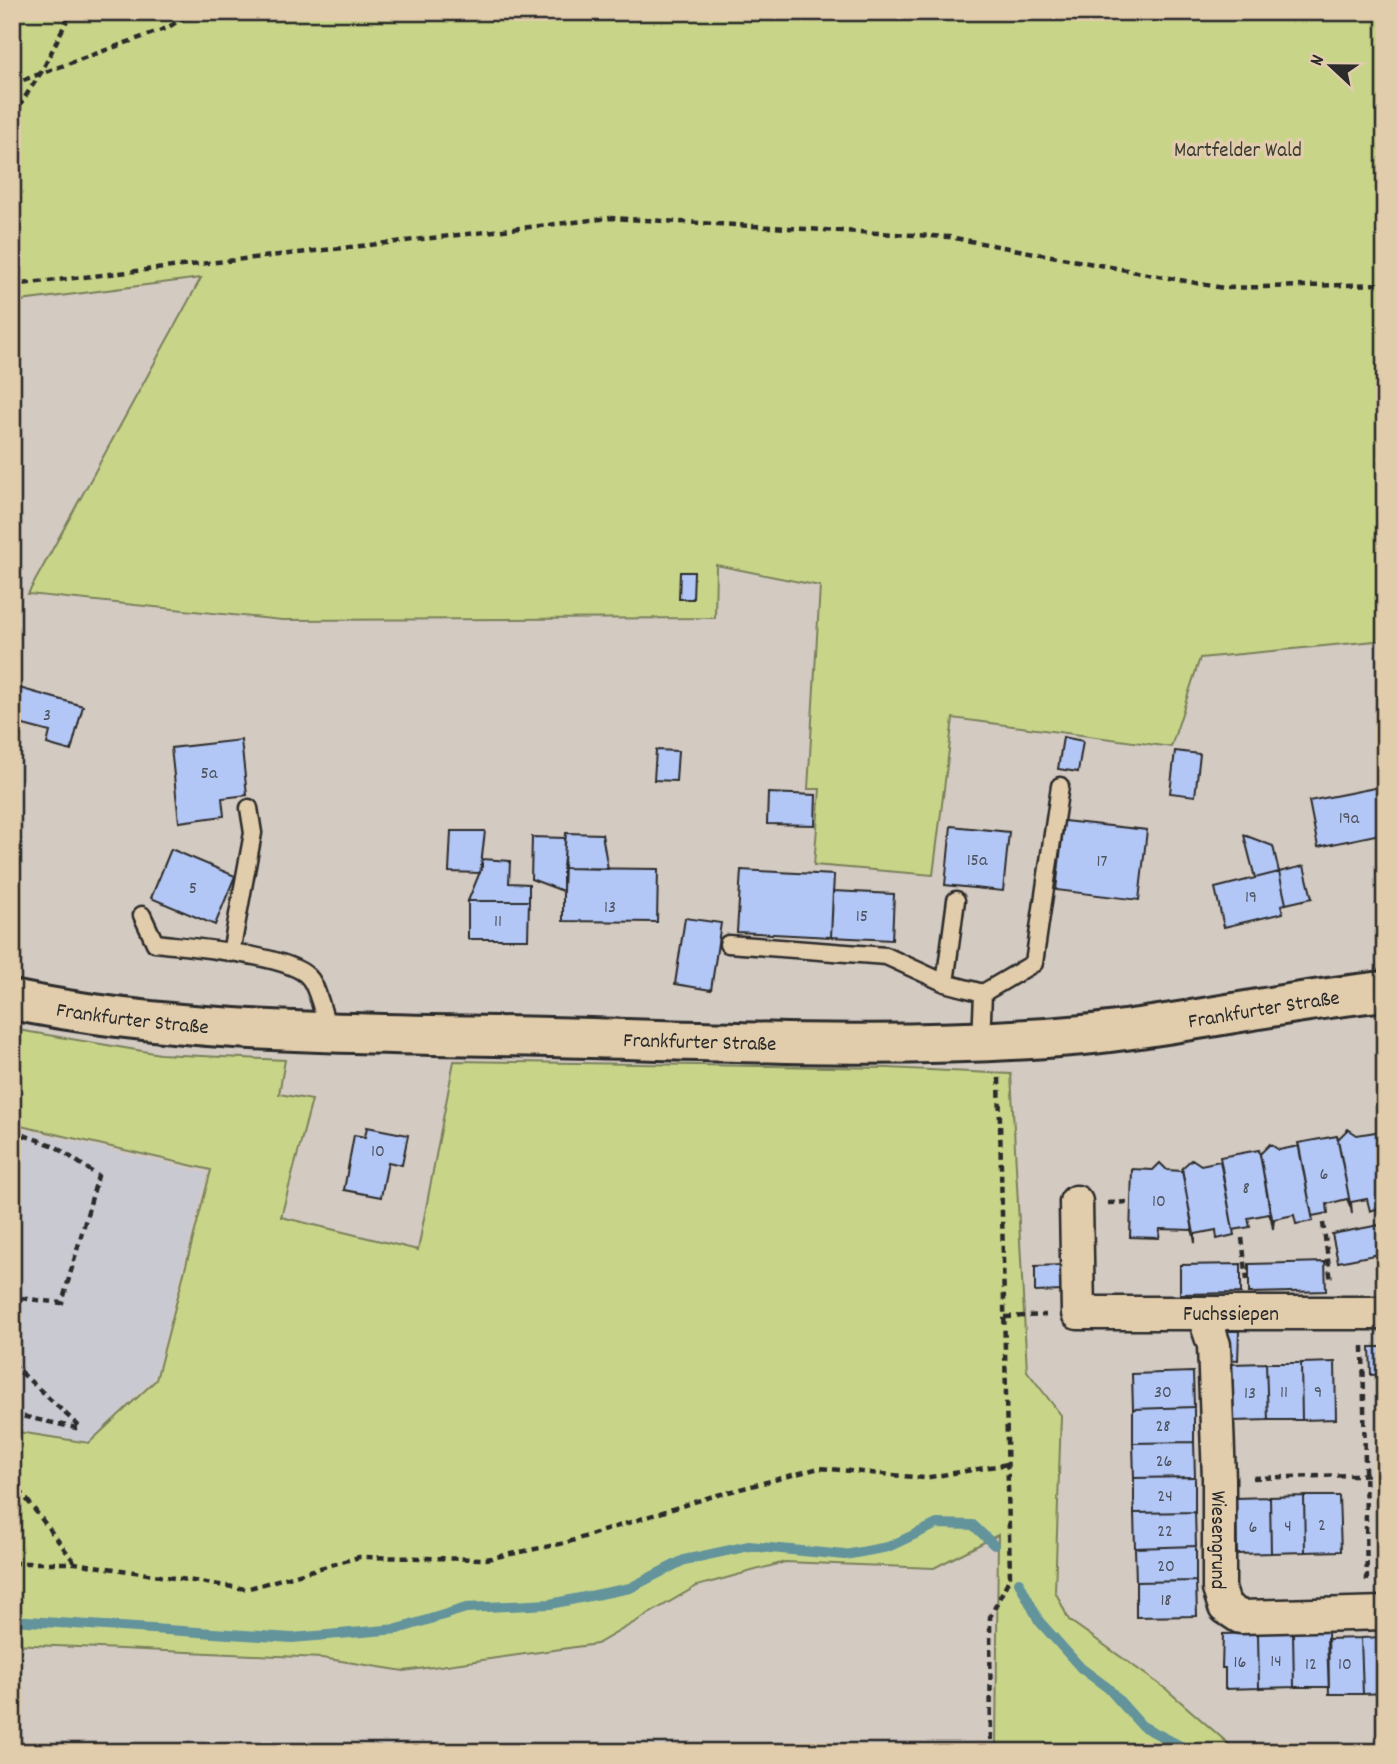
<svg xmlns="http://www.w3.org/2000/svg" width="1397" height="1764" font-family="Dekko,sans-serif">
<style>
.built{fill:#c9c9d2}
.green{fill:#c8d589;stroke:#7a805a;stroke-width:2}
.lines{fill:none;stroke-linecap:round;stroke-linejoin:round}
.stream{stroke:#63939b;stroke-width:10}
.building{fill:#b3c7f6;stroke:#2b2b2b;stroke-width:2}
.service-casing{stroke:#2b2b2b;stroke-width:21}
.minor-casing{stroke:#2b2b2b;stroke-width:37}
.secondary-casing{stroke:#2b2b2b;stroke-width:44}
.path{stroke:#2b2b2b;stroke-width:4.5;stroke-dasharray:7 5;stroke-linecap:butt}
.service{stroke:#e1ccab;stroke-width:16}
.minor{stroke:#e1ccab;stroke-width:32}
.secondary{stroke:#e1ccab;stroke-width:38}
.labels{text-anchor:middle;stroke-width:7;stroke-linejoin:round;paint-order:stroke}
.number-label{font-size:18px;fill:#4d525e}
.park-label{font-size:21px;fill:#3b3c34;stroke:#e1ccab}
.street-label{font-size:21px;fill:#2b2b2b;stroke:#e1ccab}
</style>
<rect width="100%" height="100%" fill="#d3cac2"/>
<filter id="ink" filterUnits="userSpaceOnUse"><feTurbulence type="fractalNoise" baseFrequency=".0143" numOctaves="2"/><feDisplacementMap in="SourceGraphic" scale="14" xChannelSelector="R" yChannelSelector="G"/><feConvolveMatrix kernelMatrix="1 2 1 2 8 2 1 2 1" color-interpolation-filters="sRGB"/></filter>
<g filter="url(#ink)">
<path class="built" d="M12 1127 207 1173 154 1377 90 1442 12 1429Z"/>
<path class="green" d="M12 12H1385V640L1200 658 1171 747 953 718 933 875 814 865 820 789H808L820 586 716 565 715 618 282 620 28 594 201 278 12 302Z
M12 1029 160 1054 285 1060 279 1094 312 1100 281 1217 418 1250 454 1061 888 1068 1011 1074 1027 1371 1061 1415 1055 1591 1069 1620 1166 1689 1238 1752H996L998 1535 934 1568 785 1562 697 1586 597 1644 404 1671 322 1658 12 1644V1431L89 1443 156 1380 211 1170 12 1124Z"/>
<g class="lines">
<path class="stream" d="M1019 1582 1039 1621 1081 1668 1108 1688 1142 1726 1192 1752
M12 1620 292 1638 398 1629 466 1608 550 1604 630 1588 684 1560 749 1546 845 1555 888 1547 937 1524 973 1525 994 1545"/>
</g>
<path class="building" d="M680 572H694L693 599H679Z
M12 686 83 706 71 751 47 744 50 732 12 722Z
M1063 737 1083 741 1078 772 1058 769Z
M241 740 247 795 222 798 224 816 179 822 171 748Z
M656 750 678 751 676 781 654 780Z
M1175 751 1200 754 1195 796 1170 793Z
M1380 787 1385 799V833L1318 847 1309 801Z
M768 793 816 795 815 825 767 824Z
M1064 821 1147 830 1139 900 1056 890Z
M951 826 1009 832 1003 891 945 885Z
M451 831H485L480 873 449 872Z
M566 833 602 834 608 869 563 868Z
M1244 835 1273 846 1279 872 1255 878Z
M532 837 565 838 563 891 531 879Z
M171 849 235 876 215 925 151 898Z
M482 859 510 861 509 883 529 884V901H468L482 867Z
M1304 866 1312 898 1286 904 1279 872Z
M563 868 658 869 657 922 563 921Z
M741 870 834 875 831 937 737 932Z
M1279 872 1286 904 1281 905 1283 913 1224 927 1215 888Z
M833 891 894 894 892 940 831 937Z
M468 901H529L528 939H468Z
M685 918 721 923 711 990 675 984Z
M367 1127 408 1135 402 1165 388 1162 381 1197 344 1190 354 1135 365 1137Z
M1348 1129 1357 1135 1382 1131 1385 1206 1370 1211 1367 1199 1351 1202 1352 1214 1338 1139Z
M1337 1136 1351 1208 1347 1199 1327 1204 1328 1213 1312 1216 1298 1143Z
M1270 1144 1279 1150 1299 1146 1313 1221 1296 1224 1294 1215 1274 1219 1273 1229 1260 1154Z
M1259 1150 1273 1223 1269 1214 1248 1218 1250 1227 1233 1230 1220 1157Z
M1192 1159 1201 1165 1220 1161 1234 1235 1217 1239 1216 1230 1195 1234V1243L1182 1168Z
M1160 1163 1167 1170 1182 1171 1195 1239 1192 1230 1160 1229 1159 1238 1130 1237 1132 1169 1153 1170Z
M1385 1224V1253L1338 1262 1332 1234Z
M1325 1262 1326 1291 1249 1293V1264Z
M1241 1264V1293L1180 1294V1265Z
M1063 1265V1291L1035 1292V1266Z
M1224 1331H1239L1238 1360 1224 1359Z
M1370 1347H1385V1374L1371 1375Z
M1335 1362 1336 1419 1302 1420 1301 1363Z
M1266 1363H1301L1302 1420H1268Z
M1266 1363 1268 1420 1234 1421 1232 1364Z
M1193 1372 1194 1407 1133 1409 1132 1374Z
M1194 1407V1442L1133 1443V1409Z
M1194 1442 1195 1477 1134 1478 1133 1443Z
M1195 1477V1512L1134 1513V1478Z
M1304 1496H1339L1341 1551 1305 1552Z
M1304 1496 1305 1552 1271 1553 1270 1497Z
M1270 1497 1271 1553 1237 1554 1236 1498Z
M1195 1512 1196 1546 1135 1548 1134 1513Z
M1196 1546V1581L1136 1582 1135 1548Z
M1196 1581 1197 1616 1136 1617V1582Z
M1328 1631 1329 1687H1294L1293 1632Z
M1293 1632 1294 1687 1259 1688 1258 1633Z
M1258 1633 1259 1688 1225 1689V1668H1222L1223 1634Z
M1385 1637V1693L1363 1694 1361 1638Z
M1361 1638 1363 1694H1329L1327 1639Z
M12 1744 66 1747V1752H12Z"/>
<g class="lines">
<g class="service-casing">
<path id="service" d="M142 915 155 943C186 947 295 954 311 980 320 994 323 1016 329 1032
M728 944 886 956 945 983 983 993
M231 953 253 833 249 808
M945 983 956 900
M981 1043 983 993 1034 963 1060 786"/>
</g>
<g class="minor-casing">
<g id="minor">
<path id="s1" d="M1076 1202 1078 1313H1385"/>
<path id="s2" d="M1203 1313 1214 1345 1219 1479V1589L1225 1607 1240 1617 1385 1613"/>
</g>
</g>
<g class="secondary-casing">
<g id="secondary">
<path id="s3" d="M12 1000C189 1036 371 1033 550 1037 728 1041 907 1051 1083 1035 1184 1025 1284 1001 1385 991"/>
</g>
</g>
<path class="path" d="M12 84 167 28 193 12
M12 117 42 71 71 12
M12 285 610 218 949 237 1223 288 1385 284
M12 1131 55 1146 98 1176 62 1303 12 1297
M1108 1203 1129 1202
M1323 1223 1331 1281
M1242 1238 1247 1280
M1005 1317 1046 1315
M1363 1346 1367 1582
M12 1364 82 1429
M12 1414 81 1429
M1253 1478 1385 1474
M12 1480 75 1563
M12 1563H75L246 1589 359 1557 486 1559 565 1543 710 1497 819 1468 924 1478 1008 1464
M991 1752 990 1617 1010 1577 999 1077"/>
<use href="#service" class="service"/>
<use href="#minor" class="minor"/>
<use href="#secondary" class="secondary"/>
</g>
</g>
<g class="labels">
<g class="number-label">
<text x="47" y="720">3</text>
<text x="209" y="778">5a</text>
<text x="1349" y="823">19a</text>
<text x="977" y="865">15a</text>
<text x="1102" y="866">17</text>
<text x="193" y="893">5</text>
<text x="1251" y="902">19</text>
<text x="610" y="912">13</text>
<text x="862" y="921">15</text>
<text x="498" y="926">11</text>
<text x="378" y="1156">10</text>
<text x="1324" y="1179">6</text>
<text x="1246" y="1193">8</text>
<text x="1159" y="1206">10</text>
<text x="1163" y="1397">30</text>
<text x="1284" y="1397">11</text>
<text x="1318" y="1397">9</text>
<text x="1250" y="1398">13</text>
<text x="1163" y="1431">28</text>
<text x="1164" y="1466">26</text>
<text x="1165" y="1501">24</text>
<text x="1322" y="1530">2</text>
<text x="1288" y="1531">4</text>
<text x="1253" y="1532">6</text>
<text x="1165" y="1536">22</text>
<text x="1166" y="1571">20</text>
<text x="1166" y="1605">18</text>
<text x="1276" y="1666">14</text>
<text x="1240" y="1667">16</text>
<text x="1311" y="1669">12</text>
<text x="1345" y="1669">10</text>
</g>
<g class="park-label">
<text x="1238" y="156">Martfelder Wald</text>
</g>
<g class="street-label">
<text dy="7" stroke="none"><textPath href="#s3" startOffset="1256">Frankfurter Straße</textPath></text>
<text dy="7" stroke="none"><textPath href="#s3" startOffset="122">Frankfurter Straße</textPath></text>
<text dy="7" stroke="none"><textPath href="#s3" startOffset="690">Frankfurter Straße</textPath></text>
<text dy="7" stroke="none"><textPath href="#s1" startOffset="264">Fuchssiepen</textPath></text>
<text dy="7" stroke="none"><textPath href="#s2" startOffset="229">Wiesengrund</textPath></text>
</g>
</g>
<rect width="1397" height="1764" fill="none" stroke="#e1ccab" stroke-width="42"/>
<rect x="21" y="21" width="1355" height="1722" fill="none" stroke="#2b2b2b" stroke-width="2.5" filter="url(#ink)"/>
<g transform="translate(1331 66) rotate(292)" stroke="#e1ccab" stroke-width="5" paint-order="stroke">
<path d="M0-5L12 26L0 18L-12 26Z" fill="#2b2b2b"/>
<text y="-10" font-size="19" font-weight="bold" text-anchor="middle" fill="#2b2b2b">N</text>
</g>
</svg>
